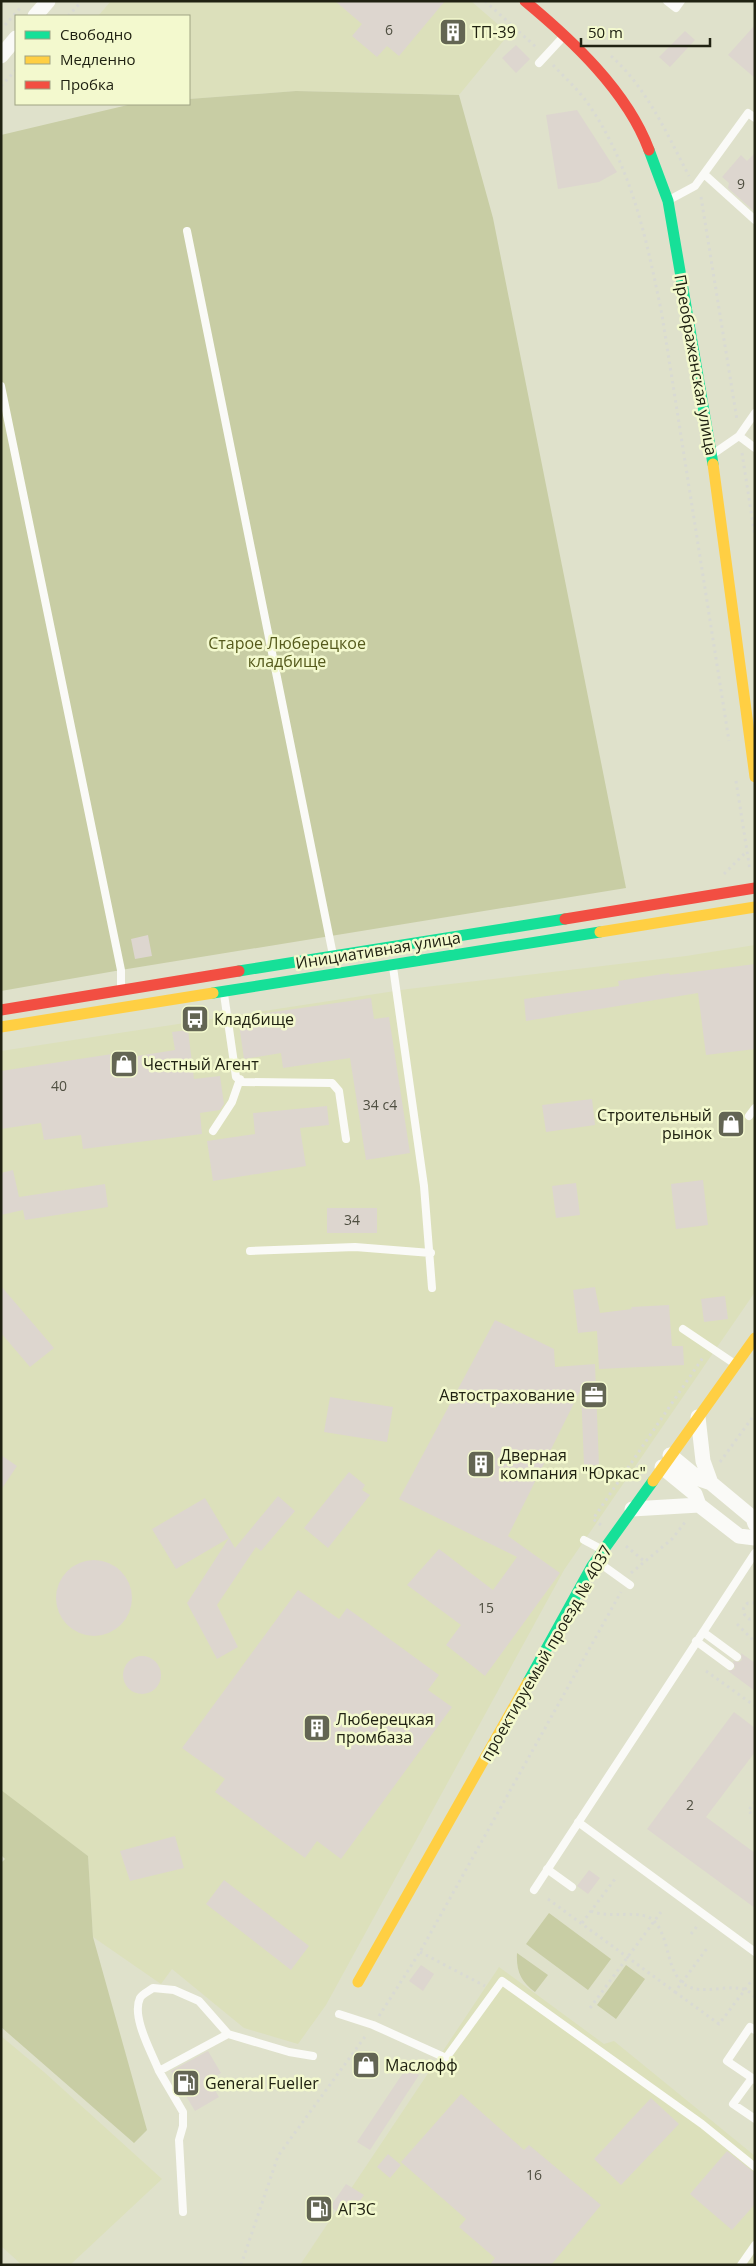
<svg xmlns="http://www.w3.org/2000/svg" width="756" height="2266" font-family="'Open Sans',sans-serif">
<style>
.built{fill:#dce0bb}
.green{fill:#c8cda4}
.building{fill:#ddd6cf}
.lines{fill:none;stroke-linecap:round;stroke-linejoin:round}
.path{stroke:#d9dad3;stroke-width:3;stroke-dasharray:2.5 4;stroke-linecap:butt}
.lane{stroke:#fafaf7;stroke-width:8}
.street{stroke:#fafaf7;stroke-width:15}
.fast{stroke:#16e098;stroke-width:11}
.slow{stroke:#ffcf43;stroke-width:11}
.jam{stroke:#f24e42;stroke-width:11}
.labels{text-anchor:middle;stroke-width:5;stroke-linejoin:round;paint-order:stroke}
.number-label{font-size:14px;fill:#4f4f41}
.poi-label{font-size:16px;fill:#202212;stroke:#f3f9ce;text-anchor:start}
.street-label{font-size:16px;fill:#202212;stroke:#f3f9ce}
.park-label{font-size:16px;fill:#555a1c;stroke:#f3f9ce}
</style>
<rect width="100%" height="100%" fill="#dfe1cb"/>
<path class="built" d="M111 1H471L509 34 459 95 296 91 189 99V16H98Z
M755 945V1292L564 1570 326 2005 298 2044 244 2028 172 1969 161 1984 93 1937 88 1856 1 1792V1051L408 989 686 956Z
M499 1967 604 2044 614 2041 755 2156V2265H300Z
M1 2036 44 2072 162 2179 70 2265H22L1 2246Z"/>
<path class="green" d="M296 91 459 95 493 218 626 888 121 970 1 991V135L132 104H189V99Z
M1 1790 88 1856 93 1937 147 2130 134 2143 1 2027V1863L5 1859 1 1855Z
M549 1913 611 1959 588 1990 526 1944Z
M517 1953 548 1975 535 1992C521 1982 516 1971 517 1953Z
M626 1965 645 1979 616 2019 597 2005Z"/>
<path class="building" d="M335 1H445L399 56 387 46 377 57 352 36 362 24Z
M755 25V78L728 55Z
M685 31 695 40 670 67 659 57Z
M516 45 530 59 516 73 502 58Z
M577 110 617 172 599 182 558 189 546 115Z
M755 153V212L728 188 729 183 722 177 741 155 747 161Z
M148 935 152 956 135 959 131 939Z
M755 964V1049L706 1055 698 993 526 1021 524 999 619 986 618 981 669 973 670 975Z
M371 998 374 1019 389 1017 410 1153 366 1160 350 1058 283 1068 281 1053 244 1059 238 1017Z
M188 1030 194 1079 220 1076 224 1104 220 1110 200 1113 202 1134 83 1149 81 1135 44 1140 41 1123 1 1129V1071L112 1054 113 1060 175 1050 172 1032Z
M592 1099 595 1125 546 1132 542 1105Z
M327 1106 329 1125 300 1128 306 1166 213 1181 207 1141 255 1134 253 1113Z
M13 1170 19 1197 105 1184 108 1207 25 1220 23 1210 1 1215V1173Z
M703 1180 708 1225 676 1229 671 1184Z
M576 1183 580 1215 556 1218 552 1186Z
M327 1208H377V1233H327Z
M1 1286 54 1348 30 1367 1 1333Z
M595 1287 600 1313 632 1309 631 1307 669 1305 672 1346H683L684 1365 599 1369 597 1331 578 1333 573 1290Z
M725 1296 728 1319 704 1322 701 1299Z
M495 1320 554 1349 555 1367 595 1364 599 1465 584 1466 581 1389 508 1536 560 1573 485 1676 446 1645 461 1625 407 1585 439 1549 493 1590 517 1557 399 1499Z
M330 1397 393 1407 387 1442 324 1432Z
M1 1455 17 1466 1 1490Z
M349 1472 365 1485 362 1490 370 1495 328 1548 304 1528Z
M278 1496 295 1511 261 1551 256 1547 217 1605 238 1647 217 1659 187 1603 229 1538 235 1548Z
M205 1498 229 1538 176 1569 152 1529Z
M56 1598a38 38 0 1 1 76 0a38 38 0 1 1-76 0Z
M298 1590 339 1619 347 1608 439 1675 428 1690 452 1707 341 1859 317 1841 305 1858 215 1792 225 1779 182 1748Z
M741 1653 755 1663V1691L728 1671 735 1669 733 1661 739 1662 742 1660Z
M123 1675a19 19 0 1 1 38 0a19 19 0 1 1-38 0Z
M734 1712 755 1728V1752L706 1817 755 1853V1908L647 1829Z
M175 1836 184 1868 130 1881 120 1851Z
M589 1870 600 1878 588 1894 577 1886Z
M224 1880 309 1946 291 1970 206 1904Z
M421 1965 434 1974 423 1991 409 1981Z
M208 2051 221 2073 209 2080 219 2097 195 2111 171 2071Z
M407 2067 419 2075 370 2150 357 2142Z
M461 2094 524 2150 529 2145 601 2205 551 2265H490L495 2258 459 2227 466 2219 401 2162Z
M651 2098 679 2124 621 2185 594 2159Z
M727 2151 755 2173V2204L732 2230 690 2194Z
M388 2154 401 2165 390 2178 377 2167Z
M346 2184 364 2195 348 2218 330 2207Z"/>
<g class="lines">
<path class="path" d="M485 1 537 48
M68 16 82 1
M5 25 22 6
M611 56C647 88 667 134 689 176
M553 65C565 78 579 90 589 105 632 168 647 241 662 315L729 741
M1 86 16 70
M701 197 737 420
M742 453 755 537
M736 781 750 870
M724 874 746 852
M720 1462 755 1414
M601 1525 593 1519 704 1356
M626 1546 644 1561
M631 1573 672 1539 686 1521
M755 1603H748C741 1608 742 1614 749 1619L755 1618
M737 1624 755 1642
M706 1671 755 1706
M755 1802 748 1811 755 1816
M548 1899 675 1992 708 1947
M591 1911C609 1919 641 1909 653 1920 672 1937 664 1979 692 1988 707 1993 731 1984 746 1990 749 1991 752 1995 755 1997
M582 1923 615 1879
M691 1934 698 1925
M420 1952 485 1986
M675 1992 719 2024 753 1979
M590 2008 661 1912
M379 2016 420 1952 621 1592
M241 2265 278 2156 367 2034"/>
<path class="lane" d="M667 1 676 8 681 1
M539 63 564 36
M704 174 755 220
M669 200 695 186 748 113 755 118
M187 231 333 955
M1 386 121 970V990
M739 436 755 448
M713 454 739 436 755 413
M393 967 424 1186 432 1288
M224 994 236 1077 243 1082 332 1083 339 1091 346 1139
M749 1116 755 1108
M213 1131 232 1102 240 1079
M250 1251 355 1247 431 1253
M683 1329 735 1364
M584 1540 601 1549
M598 1562 630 1585
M703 1632 737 1657
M696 1641 730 1666
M578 1822 755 1952
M547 1869 572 1887
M534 1890 755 1553
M339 2014 373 2025 446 2058 502 1981 702 2124 755 2167
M755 2030 750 2027 727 2061 755 2080
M159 2071C152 2053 131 2017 140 1998 142 1994 149 1991 153 1988L174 1990 199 2001 228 2034
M752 2078 733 2104 755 2119
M183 2212 179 2140 183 2126V2112L159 2071 228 2034 289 2052 313 2056
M741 2265 755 2245"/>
<path class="street" d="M35 16 48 1
M1 56 16 38
M698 1417 703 1461 711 1483
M670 1455 699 1479 711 1483 753 1518 755 1524
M662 1467 695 1494 699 1505 739 1536 755 1538
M632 1509 699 1505"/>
<path class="fast" d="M649 150 668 201 713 464
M239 971 565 919
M213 993 600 932
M528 1682 592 1566 653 1481"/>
<path class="slow" d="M713 464 755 777
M600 932 755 907
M1 1027 213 993
M653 1481 755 1338
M358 1982 528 1682"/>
<path class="jam" d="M525 1C572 40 627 91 649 150
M565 919 755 888
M1 1010 239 971"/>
</g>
<defs>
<g id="building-square" transform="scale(1.4375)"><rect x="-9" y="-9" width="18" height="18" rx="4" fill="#636553" stroke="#f3f9ce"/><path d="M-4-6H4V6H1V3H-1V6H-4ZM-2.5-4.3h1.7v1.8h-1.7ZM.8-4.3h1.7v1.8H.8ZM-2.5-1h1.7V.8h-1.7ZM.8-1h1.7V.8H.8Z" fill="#fff"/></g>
<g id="bus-square" transform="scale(1.4375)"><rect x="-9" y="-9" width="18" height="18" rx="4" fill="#636553" stroke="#f3f9ce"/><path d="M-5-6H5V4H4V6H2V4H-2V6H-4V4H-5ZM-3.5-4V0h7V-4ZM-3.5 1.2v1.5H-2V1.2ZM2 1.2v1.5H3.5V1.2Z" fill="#fff"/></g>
<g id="shop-square" transform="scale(1.4375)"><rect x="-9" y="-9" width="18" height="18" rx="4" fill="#636553" stroke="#f3f9ce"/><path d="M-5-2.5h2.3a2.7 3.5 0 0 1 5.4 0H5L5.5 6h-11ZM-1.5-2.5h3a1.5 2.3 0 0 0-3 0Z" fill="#fff"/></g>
<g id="office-square" transform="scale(1.4375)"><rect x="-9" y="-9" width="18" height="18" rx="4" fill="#636553" stroke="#f3f9ce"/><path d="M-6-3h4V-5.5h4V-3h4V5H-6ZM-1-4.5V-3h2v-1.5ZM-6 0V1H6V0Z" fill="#fff"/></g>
<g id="fuel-square" transform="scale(1.4375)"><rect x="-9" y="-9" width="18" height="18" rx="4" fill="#636553" stroke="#f3f9ce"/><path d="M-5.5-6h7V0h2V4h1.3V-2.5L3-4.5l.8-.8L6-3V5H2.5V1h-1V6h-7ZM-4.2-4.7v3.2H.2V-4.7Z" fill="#fff"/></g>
</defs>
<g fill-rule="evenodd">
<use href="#building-square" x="453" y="32"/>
<use href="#bus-square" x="195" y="1019"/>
<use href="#shop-square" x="124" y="1064"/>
<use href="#shop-square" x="731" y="1124"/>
<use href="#office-square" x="594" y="1395"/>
<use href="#building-square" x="481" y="1464"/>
<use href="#building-square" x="317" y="1728"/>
<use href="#shop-square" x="366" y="2065"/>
<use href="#fuel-square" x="186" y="2083"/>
<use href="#fuel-square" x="319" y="2209"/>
</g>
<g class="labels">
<g class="number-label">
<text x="389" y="35">6</text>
<text x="741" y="189">9</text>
<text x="59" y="1091">40</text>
<text x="380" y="1110">34 с4</text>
<text x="352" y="1225">34</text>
<text x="486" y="1613">15</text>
<text x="690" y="1810">2</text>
<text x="534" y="2180">16</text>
</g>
<g class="poi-label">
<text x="472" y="38">ТП-39</text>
<text x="214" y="1025">Кладбище</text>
<text x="143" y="1070">Честный Агент</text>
<text x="712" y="1121" text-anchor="end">Строительный<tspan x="712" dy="18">рынок</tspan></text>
<text x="575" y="1401" text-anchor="end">Автострахование</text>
<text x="500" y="1461">Дверная<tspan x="500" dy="18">компания "Юркас"</tspan></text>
<text x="336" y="1725">Люберецкая<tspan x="336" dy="18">промбаза</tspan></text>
<text x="385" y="2071">Маслофф</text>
<text x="205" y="2089">General Fueller</text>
<text x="338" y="2215">АГЗС</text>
</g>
<g class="street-label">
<text transform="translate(696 365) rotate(80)" y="6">Преображенская улица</text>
<text transform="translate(378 950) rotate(-9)" y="6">Инициативная улица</text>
<text transform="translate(546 1653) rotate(-60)" y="6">проектируемый проезд № 4037</text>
</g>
<g class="park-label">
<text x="287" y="649">Старое Люберецкое<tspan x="287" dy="18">кладбище</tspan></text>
</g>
</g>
<rect width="756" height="2266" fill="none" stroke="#202212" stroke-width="5"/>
<rect x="15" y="15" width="175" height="90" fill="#f3f9ce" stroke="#9fa383"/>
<rect x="25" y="31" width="25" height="8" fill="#16e098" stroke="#9fa383"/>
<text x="60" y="40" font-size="15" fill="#202212">Свободно</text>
<rect x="25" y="56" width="25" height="8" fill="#ffcf43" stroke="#9fa383"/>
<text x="60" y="65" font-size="15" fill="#202212">Медленно</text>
<rect x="25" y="81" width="25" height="8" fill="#f24e42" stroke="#9fa383"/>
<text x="60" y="90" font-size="15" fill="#202212">Пробка</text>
<path d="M581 38v8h129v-8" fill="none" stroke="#202212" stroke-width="2.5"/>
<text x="588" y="38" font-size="15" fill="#202212" stroke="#f3f9ce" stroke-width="4" paint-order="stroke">50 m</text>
</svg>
